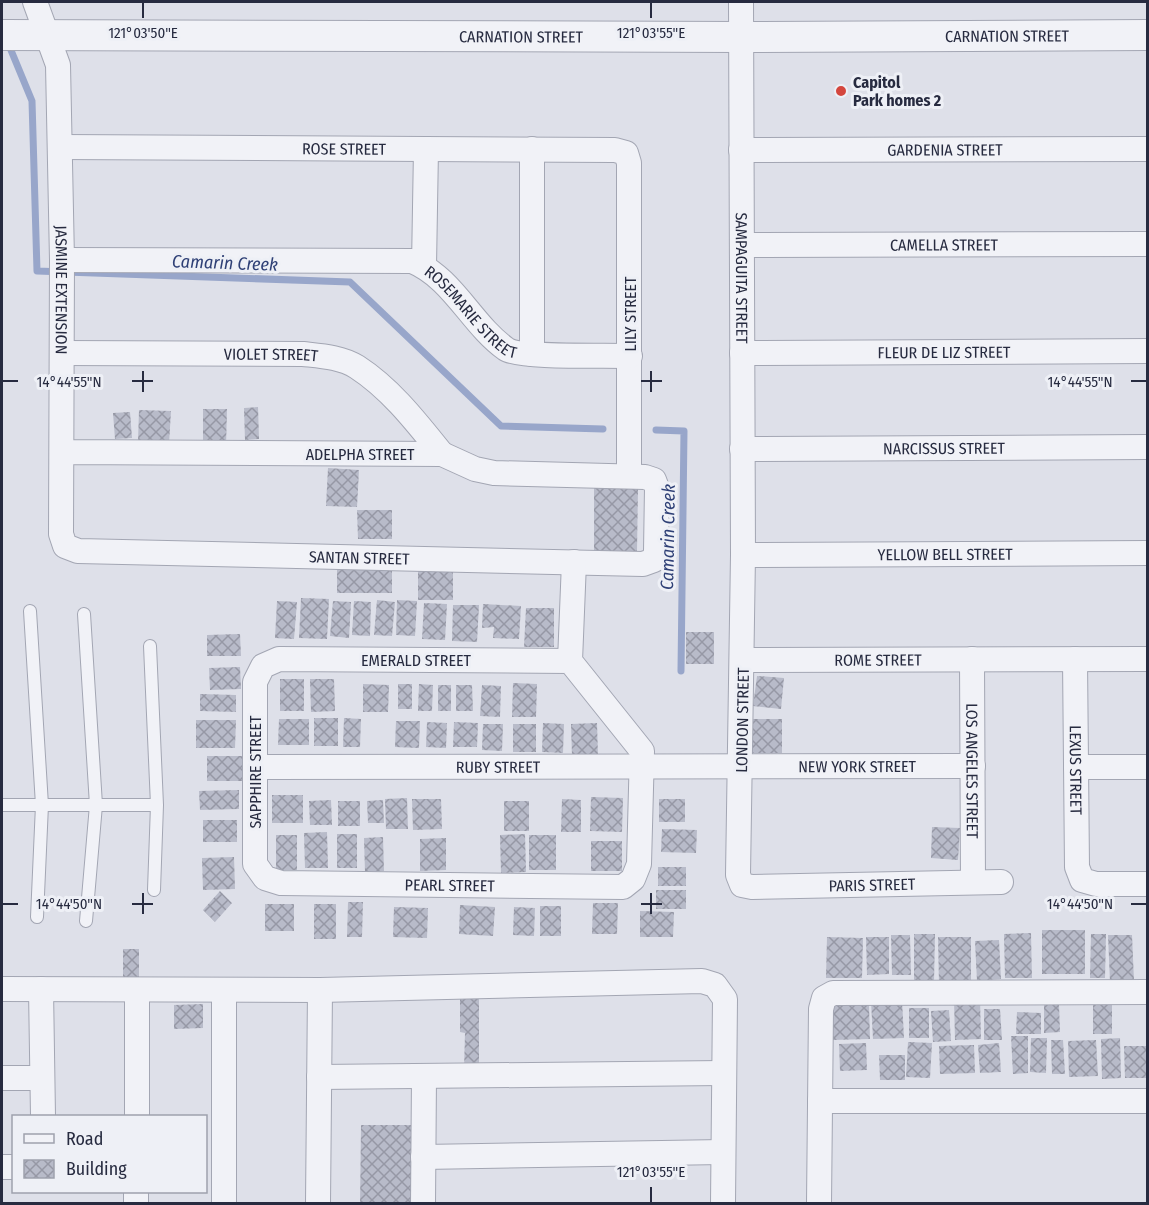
<svg xmlns="http://www.w3.org/2000/svg" width="1149" height="1205" font-family="'Fira Sans Condensed',sans-serif">
<style>
.lines{fill:none;stroke-linecap:round;stroke-linejoin:round}
.stream{stroke:#98a6ca;stroke-width:7}
.building{fill:url(#building-cross-hatch)}
.service-casing{stroke:#a3a6b3;stroke-width:14}
.minor-casing{stroke:#a3a6b3;stroke-width:26}
.tertiary-casing{stroke:#a3a6b3;stroke-width:32}
.service{stroke:#f1f2f7;stroke-width:12}
.minor{stroke:#f1f2f7;stroke-width:24}
.tertiary{stroke:#f1f2f7;stroke-width:30}
.ticks{fill:none;stroke:#272b40;stroke-width:2}
.poi-dot{fill:#d4463d;stroke:#eef0f6;stroke-width:2}
.labels{text-anchor:middle;stroke-width:6;stroke-linejoin:round;paint-order:stroke}
.street-label{font-size:16px;fill:#272b40;stroke:#eef0f6}
.poi-label{font-size:16px;font-weight:bold;fill:#272b40;stroke:#eef0f6;text-anchor:start}
.water-label{font-size:18px;font-style:italic;fill:#2f4076;stroke:#eef0f6}
.ticks-label{font-size:15px;text-anchor:middle;fill:#272b40;stroke:#eef0f6;stroke-width:6;stroke-linejoin:round;paint-order:stroke}
</style>
<defs>
<pattern id="building-cross-hatch" width="8" height="8" patternUnits="userSpaceOnUse" patternTransform="scale(1.5)"><rect width="8" height="8" fill="#b8bbc9"/><path d="M0 0l8 8M0 8l8-8" fill="none" stroke="#9698a5"/></pattern>
</defs>
<rect width="100%" height="100%" fill="#dee0e9"/>
<g class="lines">
<path class="stream" d="M8 43 32 101 37 271 350 282 501 426 603 429
M656 430 684 431 681 671"/>
</g>
<path class="building" d="M258 407 259 439 245 440 244 408Z
M203 409H227L226 447H203Z
M139 410 171 411 169 444 138 442Z
M130 412 132 438 115 439 113 413Z
M328 468 359 470 357 507 326 506Z
M594 487 638 488 637 551H594Z
M357 510H392V539H358Z
M337 564H392V593H337Z
M418 568H453V600H418Z
M301 598 329 599 327 639 299 638Z
M377 600 395 602 392 636 374 635Z
M397 600 417 601 415 636 396 635Z
M277 601 297 602 294 639 275 638Z
M333 601 351 602 349 638 330 636Z
M354 601 371 602 370 636 352 635Z
M424 603 447 604 445 640 422 639Z
M483 604 521 606 519 639 493 638 494 627 482 628Z
M453 605H479L477 642 452 641Z
M526 608H554V647H524Z
M686 632H714V664H686Z
M240 634 241 656H207V635Z
M240 667 241 689 210 690 209 668Z
M757 676 784 678 781 709 753 706Z
M280 679H304V711H280Z
M310 679H334L335 711 311 712Z
M513 683 537 684 536 717H512Z
M363 684 389 685 388 712H363Z
M398 684H412V709H398Z
M419 684 433 685 432 711H418Z
M438 685H451V711H438Z
M456 685H472L473 711H456Z
M482 685 501 686 500 717 480 716Z
M200 694 236 695V712L200 711Z
M314 718H338V746H314Z
M344 718 361 719 360 747H343Z
M279 719H309V745H278Z
M751 719H782V753H751Z
M196 720H236L235 748H196Z
M396 721H420L419 748 395 747Z
M427 722 447 723 446 748 426 747Z
M454 722 478 723 477 747H453Z
M543 723 564 724 563 753 542 752Z
M597 723 598 756H572L571 724Z
M483 724H503L502 751 482 750Z
M513 724H536V752H513Z
M207 756H243V781H207Z
M239 790V809L200 810 199 791Z
M272 795H303V823H272Z
M591 797 623 798 622 832 590 831Z
M407 798 408 829H386L385 799Z
M412 799H441L442 829 413 830Z
M562 799 581 800V832H561Z
M659 799H685V822H659Z
M331 800 332 825H310L309 801Z
M383 800 384 823H368L367 801Z
M338 801H360V826H338Z
M504 801H529V831H504Z
M203 820H237V842H203Z
M932 827 960 828 958 860 931 858Z
M662 829 697 830 696 853 661 852Z
M327 832 328 868H305L304 833Z
M337 834H357V868H337Z
M525 834 526 872 501 873 500 835Z
M276 835H297V870H276Z
M529 835H556V870H529Z
M383 837 384 871 365 872 364 838Z
M446 838V870L420 871V839Z
M591 841H622V871H591Z
M234 857 235 889 203 890 202 858Z
M658 867H686V886H658Z
M656 890H686V909H656Z
M220 891 232 903 215 922 203 910Z
M348 902H363L362 937H347Z
M593 903H618L617 934H592Z
M265 904H294V931H265Z
M314 904H336V939H314Z
M460 905 495 907 493 936 459 934Z
M540 906H561V936H540Z
M394 907 428 908 427 938 393 937Z
M514 907 535 908 534 936 513 935Z
M640 911 674 912 673 937H640Z
M1042 930H1085V974H1042Z
M1031 933 1032 978H1005L1004 934Z
M914 934H935L934 982 914 981Z
M1091 934H1106L1105 978H1090Z
M891 935H910L911 975H892Z
M1108 935H1132L1134 981 1110 982Z
M827 937 863 938 862 978H826Z
M866 937H889V974L867 975Z
M938 937H971V984L939 985Z
M999 940 1001 979 977 981 975 941Z
M123 949H139V982L123 981Z
M460 994H479V1070H464L465 1033 460 1032Z
M980 998 981 1039 955 1040 954 999Z
M902 1000 904 1038 873 1039 871 1001Z
M203 1004V1028L174 1029V1005Z
M1044 1004H1059L1060 1032 1044 1033Z
M869 1005 870 1039 832 1040 831 1006Z
M1093 1005H1112V1034H1093Z
M909 1008H929V1038H909Z
M984 1009H1000L1002 1040H984Z
M949 1010 951 1041 933 1042 931 1011Z
M1017 1012 1041 1013V1034H1016Z
M1011 1036H1028V1073L1013 1074Z
M1031 1038H1047L1046 1073 1030 1072Z
M1120 1038 1121 1078 1102 1079 1101 1039Z
M1051 1040H1063L1065 1074H1052Z
M1096 1040 1098 1076 1069 1077 1068 1041Z
M908 1042 932 1043 930 1078 906 1077Z
M866 1043 867 1070 840 1071 839 1044Z
M999 1043 1001 1072 980 1073 978 1045Z
M974 1045 975 1073 940 1074 939 1046Z
M1124 1046H1147L1148 1078H1125Z
M879 1055H905V1080H880Z
M361 1125H422V1204H360Z"/>
<g class="lines">
<g class="service-casing">
<path id="service" d="M30 611 42 805 37 917
M84 614 96 805 86 921
M150 646 157 805 154 890
M2 805H157"/>
</g>
<g class="minor-casing">
<g id="minor">
<path id="s1" d="M35 2 58 65 62 260 61 534 65 546 78 551 643 564 654 560 656 551 657 488 654 480 645 477 494 473 475 469 442 454 62 452"/>
<path id="s2" d="M741 2 743 555 738 875 742 885 752 887 1001 882"/>
<path id="s3" d="M60 147 615 150 626 153 629 163V476"/>
<path id="s4" d="M741 150 1148 149"/>
<path id="s5" d="M742 245 1148 244"/>
<path id="s6" d="M62 260 412 261C453 278 471 324 506 349 518 358 609 355 630 356"/>
<path d="M424 266 426 149"/>
<path id="s7" d="M63 353 303 354C321 356 341 357 357 367 391 389 417 423 442 454"/>
<path id="s8" d="M742 353 1148 351"/>
<path d="M532 354V149"/>
<path id="s9" d="M742 449 1148 447"/>
<path id="s10" d="M743 555 1148 553"/>
<path id="s11" d="M972 659 973 882"/>
<path id="s12" d="M1075 659 1077 867 1082 880 1096 884H1148"/>
<path id="s13" d="M742 660 1148 659"/>
<path id="s14" d="M570 661 279 659 263 666 255 682V864L265 878 281 883 623 887 633 879 639 864 642 751 570 661 574 562"/>
<path id="s15" d="M255 767 973 766"/>
<path d="M1076 767H1148"/>
<path d="M2 989 320 990 702 981 715 985 725 999 723 1204"/>
<path d="M41 989 43 1116"/>
<path d="M224 990V1204"/>
<path d="M319 1077 723 1073"/>
<path d="M2 1078H42"/>
<path d="M820 1101H1148"/>
<path d="M137 1116V990"/>
<path d="M423 1157 723 1152"/>
<path d="M2 1167H14"/>
<path d="M136 1204V1192"/>
<path d="M318 1204 320 990"/>
<path d="M423 1204 424 1077"/>
<path d="M819 1204 821 1009 824 998 833 993 1148 992"/>
</g>
</g>
<g class="tertiary-casing">
<g id="tertiary">
<path id="s16" d="M2 35 741 37 1148 35"/>
</g>
</g>
<use href="#service" class="service"/>
<use href="#minor" class="minor"/>
<use href="#tertiary" class="tertiary"/>
</g>
<path class="ticks" d="M143 3V18M651 3V18M143 371V392M651 371V392M3 381H18M132 381H153M641 381H662M1131 381H1146M143 893V914M651 893V914M3 904H18M132 904H153M641 904H662M1131 904H1146M651 1187V1202"/>
<circle class="poi-dot" cx="841" cy="91" r="6"/>
<g class="labels">
<g class="street-label">
<text dy="6" stroke="none"><textPath href="#s16" startOffset="1005">CARNATION STREET</textPath></text>
<text dy="6" stroke="none"><textPath href="#s16" startOffset="519">CARNATION STREET</textPath></text>
<text dy="6" stroke="none"><textPath href="#s3" startOffset="284">ROSE STREET</textPath></text>
<text dy="6" stroke="none"><textPath href="#s4" startOffset="204">GARDENIA STREET</textPath></text>
<text dy="6" stroke="none"><textPath href="#s5" startOffset="202">CAMELLA STREET</textPath></text>
<text dy="6" stroke="none"><textPath href="#s2" startOffset="276">SAMPAGUITA STREET</textPath></text>
<text dy="6" stroke="none"><textPath href="#s1" startOffset="292">JASMINE EXTENSION</textPath></text>
<text dy="6" stroke="none"><textPath href="#s6" startOffset="429">ROSEMARIE STREET</textPath></text>
<text transform="translate(630 314) rotate(-90)" y="6">LILY STREET</text>
<text dy="6" stroke="none"><textPath href="#s8" startOffset="202">FLEUR DE LIZ STREET</textPath></text>
<text dy="6" stroke="none"><textPath href="#s7" startOffset="208">VIOLET STREET</textPath></text>
<text dy="6" stroke="none"><textPath href="#s9" startOffset="202">NARCISSUS STREET</textPath></text>
<text x="360" y="460">ADELPHA STREET</text>
<text dy="6" stroke="none"><textPath href="#s10" startOffset="202">YELLOW BELL STREET</textPath></text>
<text dy="6" stroke="none"><textPath href="#s1" startOffset="844">SANTAN STREET</textPath></text>
<text x="416" y="666">EMERALD STREET</text>
<text dy="6" stroke="none"><textPath href="#s13" startOffset="136">ROME STREET</textPath></text>
<text transform="translate(742 720) rotate(-89)" y="6">LONDON STREET</text>
<text dy="6" stroke="none"><textPath href="#s15" startOffset="602">NEW YORK STREET</textPath></text>
<text dy="6" stroke="none"><textPath href="#s15" startOffset="243">RUBY STREET</textPath></text>
<text dy="6" stroke="none"><textPath href="#s12" startOffset="111">LEXUS STREET</textPath></text>
<text dy="6" stroke="none"><textPath href="#s11" startOffset="112">LOS ANGELES STREET</textPath></text>
<text transform="translate(255 772) rotate(-90)" y="6">SAPPHIRE STREET</text>
<text dy="6" stroke="none"><textPath href="#s2" startOffset="1014">PARIS STREET</textPath></text>
<text dy="6" stroke="none"><textPath href="#s14" startOffset="711">PEARL STREET</textPath></text>
</g>
<g class="poi-label">
<text x="853" y="88">Capitol<tspan x="853" dy="18">Park homes 2</tspan></text>
</g>
<g class="water-label">
<text transform="translate(225 263) rotate(2)" y="6">Camarin Creek</text>
<text transform="translate(668 537) rotate(-89)" y="6">Camarin Creek</text>
</g>
</g>
<g class="ticks-label">
<text x="143" y="38">121°03'50"E</text>
<text x="651" y="38">121°03'55"E</text>
<text x="69" y="387">14°44'55"N</text>
<text x="1080" y="387">14°44'55"N</text>
<text x="69" y="909">14°44'50"N</text>
<text x="1080" y="909">14°44'50"N</text>
<text x="651" y="1177">121°03'55"E</text>
</g>
<rect width="1149" height="1205" fill="none" stroke="#272b40" stroke-width="6"/>
<rect x="12" y="1115" width="195" height="78" fill="#eef0f6" stroke="#9ea1ad" stroke-width="1.5"/>
<rect x="24" y="1134" width="30" height="9" fill="#f1f2f7" stroke="#9ea1ad" stroke-width="1.5"/>
<text x="66" y="1145" font-size="18" fill="#272b40">Road</text>
<rect x="24" y="1160" width="30" height="18" fill="url(#building-cross-hatch)" stroke="#9ea1ad" stroke-width="1.5"/>
<text x="66" y="1175" font-size="18" fill="#272b40">Building</text>
</svg>
